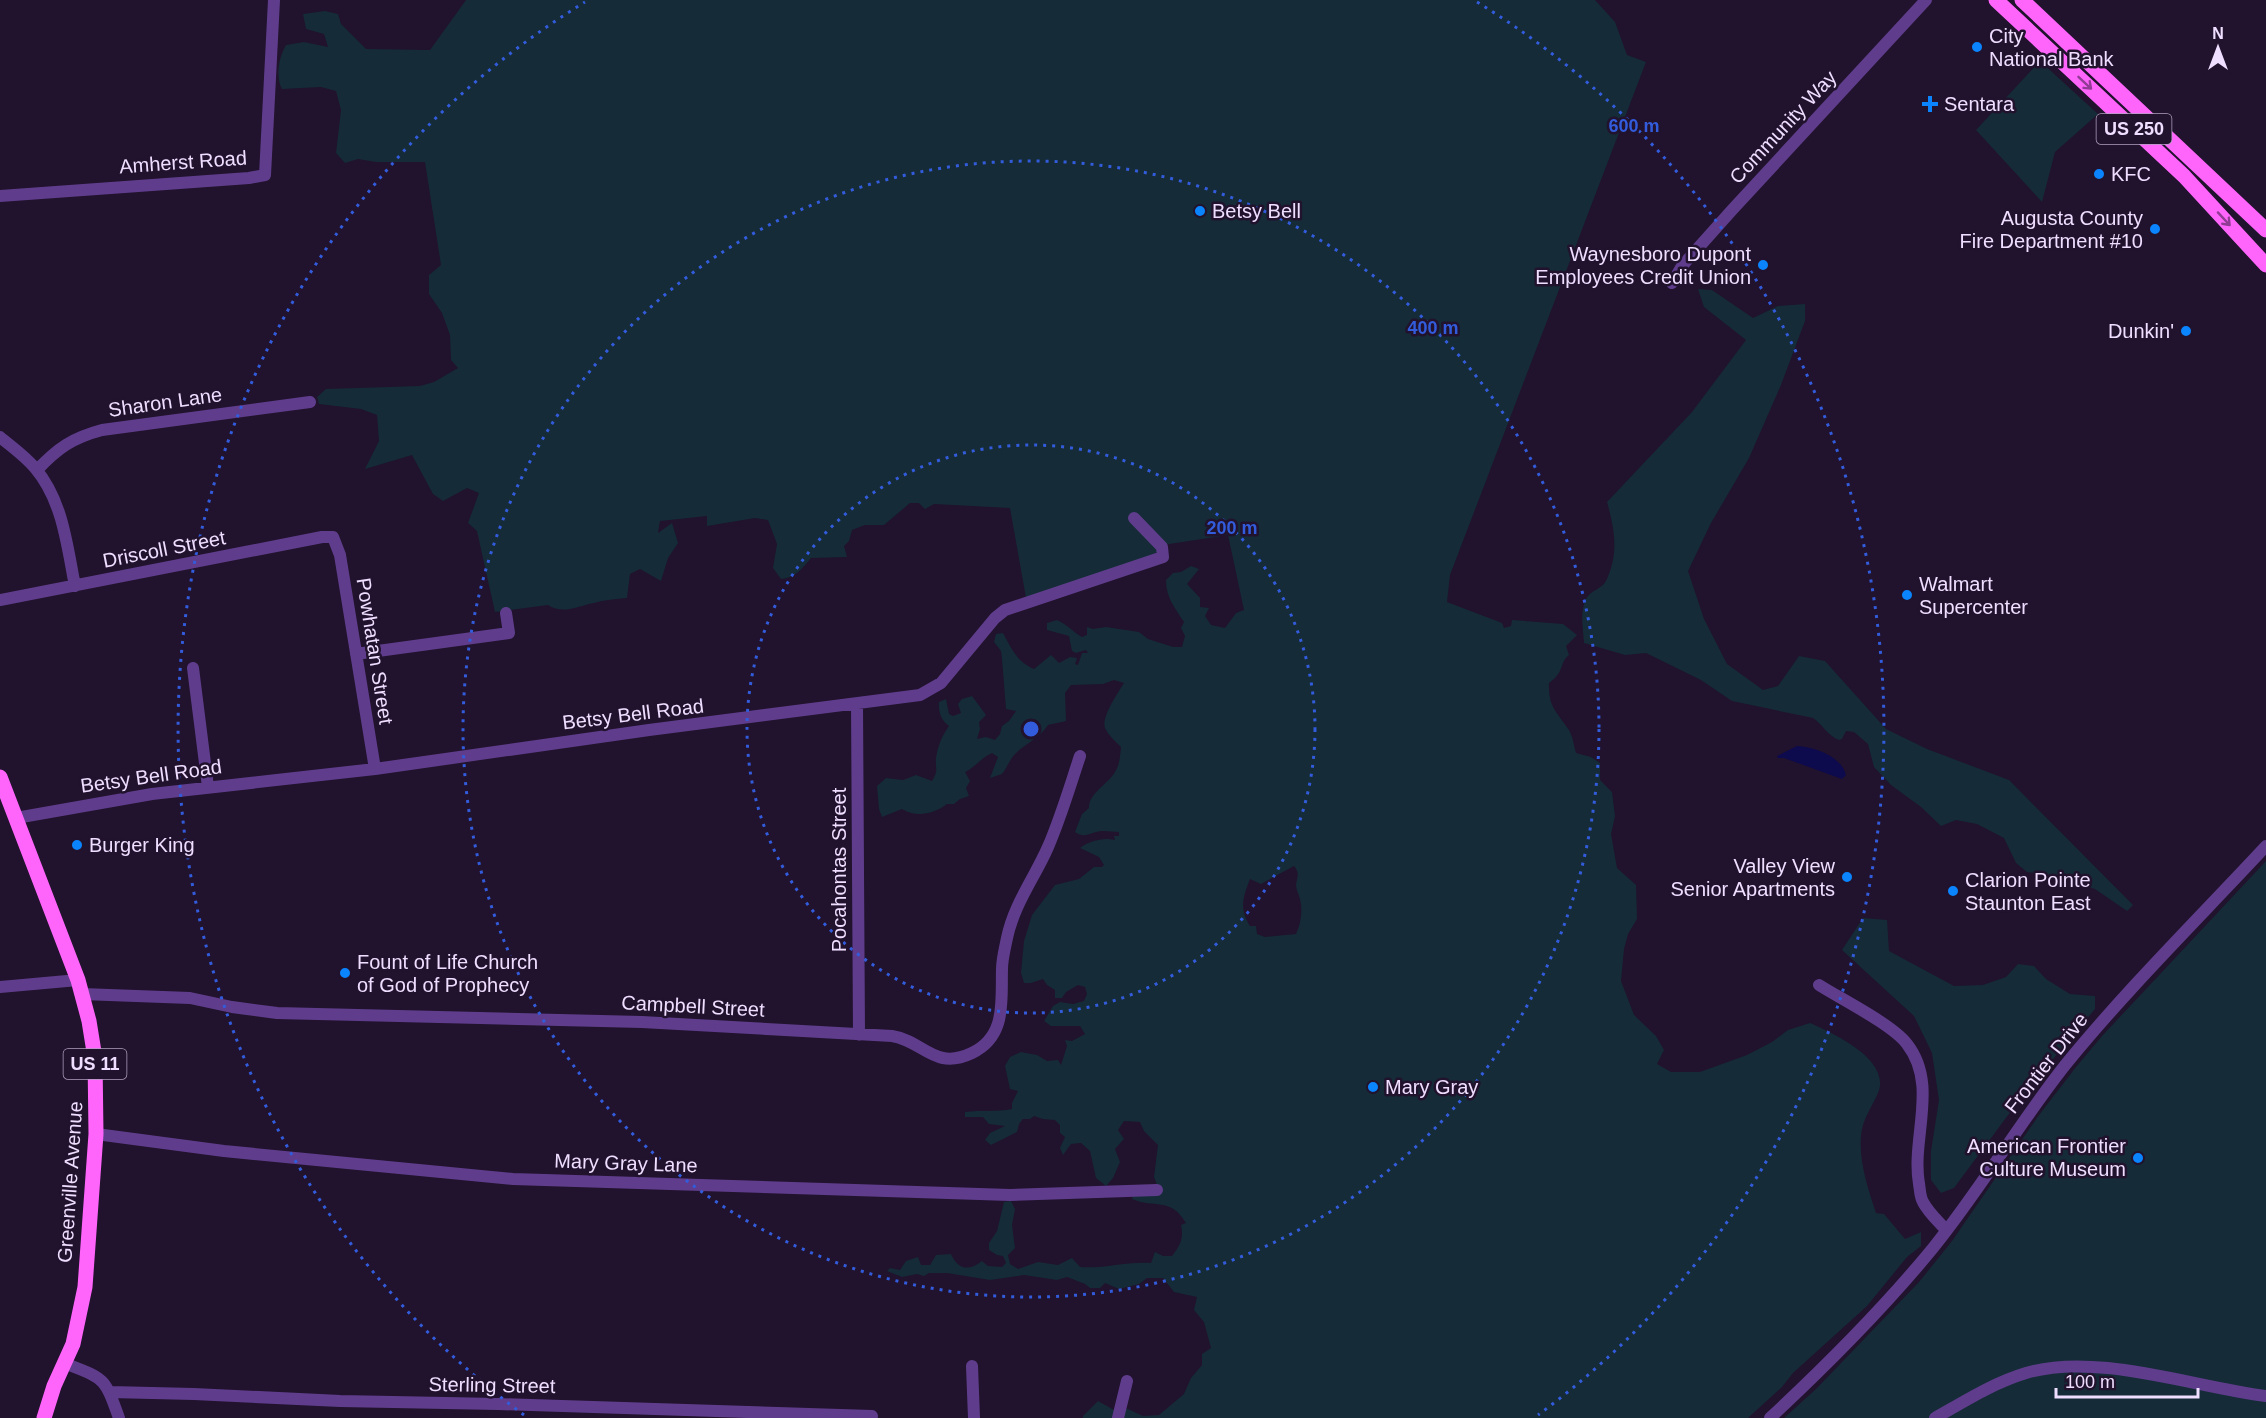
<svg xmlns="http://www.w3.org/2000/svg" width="2266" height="1418" font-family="Helvetica,sans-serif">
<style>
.green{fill:#152b37;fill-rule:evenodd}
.water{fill:#0d0b4d}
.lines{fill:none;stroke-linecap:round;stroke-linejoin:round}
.minor{stroke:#5f3d8c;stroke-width:12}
.major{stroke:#ff65fb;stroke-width:15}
.oneway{stroke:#903c94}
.ring{fill:none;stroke:#325cdc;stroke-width:3;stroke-dasharray:3 6}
.poi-dot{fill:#0a85ff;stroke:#21122d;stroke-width:2}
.labels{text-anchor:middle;stroke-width:5;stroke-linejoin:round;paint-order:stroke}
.shield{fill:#21122d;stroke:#b1a1c0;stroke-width:1.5}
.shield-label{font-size:18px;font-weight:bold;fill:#efdeff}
.poi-label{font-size:20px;fill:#efdeff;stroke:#21122d;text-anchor:start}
.street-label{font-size:20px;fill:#efdeff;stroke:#21122d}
.centre{fill:#325cdc;stroke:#21122d;stroke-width:3}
.ring-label{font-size:18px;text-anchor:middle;font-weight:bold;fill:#325cdc;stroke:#21122d;stroke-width:5;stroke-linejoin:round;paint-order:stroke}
</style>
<rect width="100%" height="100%" fill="#21122d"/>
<path class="green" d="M466 0H1595L1615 22 1627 55 1646 62 1450 575 1447 602 1502 623 1504 628 1511 626 1512 620 1563 624 1577 635 1566 646 1569 655C1559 663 1565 672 1549 683 1548 707 1557 712 1569 730 1573 737 1574 746 1576 753L1591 757 1600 763V780L1612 792 1615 816 1611 834 1617 868 1636 885 1637 919 1628 934 1624 949 1621 981 1634 1015 1656 1036 1664 1050 1657 1064 1671 1072H1700L1747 1055 1772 1042 1788 1030 1810 1023C1833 1033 1892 1060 1878 1093 1872 1107 1862 1120 1861 1136 1859 1163 1868 1188 1876 1213L1884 1214 1905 1239 1921 1232V1246L1907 1257 1867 1306 1793 1373 1782 1387 1748 1418H1083V1416L1098 1401 1114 1410 1128 1409 1143 1416 1159 1415 1184 1394 1191 1378 1202 1365V1354L1211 1348 1204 1322 1194 1310 1197 1297 1174 1292 1163 1278H1147L1139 1284 1119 1289 1105 1283 1100 1288H1090L1085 1284 1067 1277 1057 1280 1024 1275 990 1280 947 1273H929L924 1276 917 1274 902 1277 887 1271 890 1268 900 1270 906 1261 918 1257 921 1265H930L936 1255 951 1254C958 1269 968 1272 982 1261L988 1266 1002 1267 1006 1263 1003 1256 997 1255 989 1250V1243L997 1231 1004 1202 1011 1201 1015 1209 1012 1225 1015 1248 1008 1255 1010 1264 1018 1269 1038 1262 1058 1265 1072 1258 1080 1267C1104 1269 1126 1261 1151 1263L1155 1252 1163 1256H1172C1180 1245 1184 1239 1181 1225L1186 1223C1170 1196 1154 1209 1132 1199L1133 1195 1159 1190 1154 1177 1158 1145 1144 1131 1140 1122 1124 1121 1118 1130 1124 1139 1115 1149 1120 1162 1113 1178 1106 1186 1096 1178 1090 1151 1081 1143 1071 1144 1063 1155 1060 1148 1065 1137 1060 1133V1125L1055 1120 1043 1119 1034 1116 1030 1119H1023L1019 1124 1017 1132 991 1145 985 1140 990 1133 1005 1126 989 1124 983 1117H965V1112C981 1110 996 1112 1012 1109V1103L1018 1091 1010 1089 1005 1066 1010 1057 1021 1052 1037 1055 1047 1061 1058 1060 1061 1065 1067 1046 1065 1040 1072 1041 1085 1034 1080 1026H1051L1044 1021 1053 1006 1060 1002 1073 1004 1084 1001 1087 994 1085 987 1078 985 1066 992 1062 998H1055V990L1047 985 1043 979 1031 983H1024L1021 973 1024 941 1032 915 1055 885 1079 879 1094 867H1102L1104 865 1099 857 1080 848C1089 841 1104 837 1115 840L1114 836H1119V832C1114 832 1109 831 1104 831 1093 830 1086 840 1075 832L1082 814 1089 808C1088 794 1108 784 1115 772 1120 764 1120 756 1121 747 1116 742 1108 735 1105 728 1101 717 1118 693 1124 683L1114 680 1103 684 1071 685 1065 693 1066 721 1048 725C1041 737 1026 743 1015 754 1010 759 1007 768 1002 774L990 778 998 757 992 753C982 757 977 766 965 772L970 781 966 788 969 796 960 799 954 804H947C934 814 916 818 902 809L882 817 879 809 877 786 886 778 903 780 916 775 932 781C939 770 935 769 936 758 938 745 942 736 949 726 941 721 938 711 939 702L946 699 949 714 953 716 961 713 958 704 962 699 972 696 986 715 979 722 980 729 977 739 986 737 995 740 1000 734 1002 726 1009 721 1016 711 1006 709 1002 659 1001 651 994 642 996 634 1003 633C1012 649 1016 661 1034 669L1051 655 1059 663 1070 657 1077 658 1075 664 1078 665 1082 653H1088L1086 650 1076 653 1072 651 1069 636 1047 630V623L1057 620C1068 625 1073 632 1082 637L1087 635V627L1093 629 1106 627 1139 632 1148 639 1173 647H1182L1185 636 1181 628 1184 622C1175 608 1166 598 1166 580L1173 573 1181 572 1191 566 1199 569 1187 584 1200 598V607L1209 608 1205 616 1211 625 1225 628 1236 613 1244 610 1228 535 1163 545 1155 554 1026 598 1010 508 934 504 925 509 919 503H910L884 525H865L852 530 849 541 844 546 847 557 811 558C803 568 795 578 781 579L773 568 777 544 768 520 755 518 707 526V516L660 521 658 533 672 523 678 543 668 558 661 581 640 569 630 574 627 598C616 599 604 600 594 603 578 606 563 615 548 605L495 612 477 531 468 523 479 493 467 488 443 501 433 494 412 455 365 469 379 441 377 415 361 409 319 404 317 397 326 389 420 386 434 382 458 368 451 360 450 335 442 313 429 294V275L441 265 425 162H376L358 159 345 163 336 153 341 110 336 91 321 87 282 89C275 76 279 57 286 45L304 42 328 47 324 34 306 29 303 14 325 11 338 14 341 24 366 49 430 50ZM1294 866C1300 873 1297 877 1296 885 1296 889 1299 895 1300 899 1303 911 1301 923 1296 934L1265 937 1257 934 1256 926H1250C1239 909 1243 897 1250 879L1261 884Z
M2040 61 2098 114 2055 152 2042 202 1976 130Z
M1698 289 1712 290 1753 318 1778 306 1805 304V321L1781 385 1749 458 1711 523 1688 571 1704 619 1727 664 1763 690 1778 686 1799 656 1825 661 1886 729 1927 749 2009 780 2133 905 2127 911 2095 889 2049 875 2027 872 2016 863 2004 838 1977 824 1956 820 1941 826 1921 807 1891 785 1874 767 1868 744 1854 732 1846 731 1842 739 1839 740C1828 736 1823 725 1813 718L1732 701 1701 680 1646 653 1625 655 1584 643C1583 629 1579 608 1588 596 1593 590 1602 588 1606 581 1619 553 1615 531 1607 502L1692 412 1746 340 1704 307Z
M2266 861V1418H1784L1816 1389 1919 1282 1952 1241 2039 1115 2076 1067 2102 1036Z
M1863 918 1887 920 1889 951 1954 986 1983 985 2006 977 2018 964 2034 966 2046 979 2070 994 2095 996V1009L2023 1095 1954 1188 1941 1193 1931 1180V1151L1939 1100 1932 1053 1914 1016 1842 950Z"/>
<path class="water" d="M1797 746C1815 747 1841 756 1846 775L1842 779 1784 758H1778L1777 756Z"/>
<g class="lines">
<path class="minor" d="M0 196 249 178 265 175 274 0
M1672 283 1682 266 1732 210 1926 0
M0 437C12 447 25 456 35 468 63 501 67 546 75 586
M37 470C58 448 72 438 102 430L310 402
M0 600 322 537H333L340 555 375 769
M356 654 509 633 506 613
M193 668 208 787
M857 704 859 1035
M16 818 152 794 375 769 649 730 920 695 941 683 995 618 1005 610 1163 557 1162 547 1134 518
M1819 985C1841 999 1893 1025 1907 1044 1939 1085 1911 1138 1919 1184 1920 1189 1920 1197 1923 1202 1928 1212 1938 1221 1946 1230
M0 987 78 980
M82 994 190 998 232 1007 277 1013 642 1022 892 1036C924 1041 934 1071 972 1053 1007 1036 1001 1001 1002 969 1002 959 1005 948 1007 938 1014 904 1035 877 1048 847 1061 817 1070 786 1080 756
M96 1134 224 1151 513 1179 1010 1195 1157 1190
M64 1363C105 1379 104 1376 119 1418
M972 1366 974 1418
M110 1392 194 1394 340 1401 498 1404 872 1416
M1118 1418 1127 1381
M1770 1418C1828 1364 1883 1309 1933 1248 1981 1189 2019 1123 2066 1064 2128 988 2199 918 2266 846
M1935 1418C1965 1401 1993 1383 2026 1373 2096 1352 2193 1387 2266 1396"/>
<path class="major" d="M1996 0 2184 176 2266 265
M2022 0 2266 230
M0 777 78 980 89 1021 95 1058 96 1134 85 1287 73 1344 54 1386 44 1418"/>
</g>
<defs><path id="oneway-shaft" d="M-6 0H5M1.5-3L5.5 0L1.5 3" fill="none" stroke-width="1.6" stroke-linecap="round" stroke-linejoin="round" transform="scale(1.5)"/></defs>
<g class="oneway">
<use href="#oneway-shaft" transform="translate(2085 83) rotate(43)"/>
<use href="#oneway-shaft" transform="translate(2224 219) rotate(47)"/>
</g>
<g class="ring">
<circle cx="1031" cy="729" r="284"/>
<circle cx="1031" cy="729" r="568"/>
<path d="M524 1415A853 853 0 0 1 585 2M1477 2A853 853 0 0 1 1538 1415"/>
</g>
<g class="poi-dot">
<circle cx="1977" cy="47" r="6"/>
<path d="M1927 95h6v6h6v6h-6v6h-6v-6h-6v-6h6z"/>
<circle cx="2099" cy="174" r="6"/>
<circle cx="1200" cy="211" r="6"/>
<circle cx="2155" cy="229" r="6"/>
<circle cx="1763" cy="265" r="6"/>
<circle cx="2186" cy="331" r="6"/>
<circle cx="1907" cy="595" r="6"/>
<circle cx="77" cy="845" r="6"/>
<circle cx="1847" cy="877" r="6"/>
<circle cx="1953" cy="891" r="6"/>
<circle cx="345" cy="973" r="6"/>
<circle cx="1373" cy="1087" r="6"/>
<circle cx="2138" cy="1158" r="6"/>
</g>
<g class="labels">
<g class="shield">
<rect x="2096.5" y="114" width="75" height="30" rx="4.5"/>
<rect x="63.5" y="1049" width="63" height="30" rx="4.5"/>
</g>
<g class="shield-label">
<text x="2134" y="135">US 250</text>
<text x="95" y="1070">US 11</text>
</g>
<g class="poi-label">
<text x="1989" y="43">City<tspan x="1989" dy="23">National Bank</tspan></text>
<text x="1944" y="111">Sentara</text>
<text x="2111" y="181">KFC</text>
<text x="1212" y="218">Betsy Bell</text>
<text x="2143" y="225" text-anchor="end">Augusta County<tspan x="2143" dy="23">Fire Department #10</tspan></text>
<text x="1751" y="261" text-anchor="end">Waynesboro Dupont<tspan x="1751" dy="23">Employees Credit Union</tspan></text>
<text x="2174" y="338" text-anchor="end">Dunkin'</text>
<text x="1919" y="591">Walmart<tspan x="1919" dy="23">Supercenter</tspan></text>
<text x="89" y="852">Burger King</text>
<text x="1835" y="873" text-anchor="end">Valley View<tspan x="1835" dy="23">Senior Apartments</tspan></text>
<text x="1965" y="887">Clarion Pointe<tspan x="1965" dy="23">Staunton East</tspan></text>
<text x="357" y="969">Fount of Life Church<tspan x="357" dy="23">of God of Prophecy</tspan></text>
<text x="1385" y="1094">Mary Gray</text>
<text x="2126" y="1153" text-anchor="end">American Frontier<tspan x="2126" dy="23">Culture Museum</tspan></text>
</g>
<g class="street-label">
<text transform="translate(1783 127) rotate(-47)" y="7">Community Way</text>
<text transform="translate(183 162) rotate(-4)" y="7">Amherst Road</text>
<text transform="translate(165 402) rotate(-8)" y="7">Sharon Lane</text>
<text transform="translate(164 549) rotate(-11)" y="7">Driscoll Street</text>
<text transform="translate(375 651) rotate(81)" y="7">Powhatan Street</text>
<text transform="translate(633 714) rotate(-7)" y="7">Betsy Bell Road</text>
<text transform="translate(151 776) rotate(-8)" y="7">Betsy Bell Road</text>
<text transform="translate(839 870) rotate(-90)" y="7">Pocahontas Street</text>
<text transform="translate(693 1006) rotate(3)" y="7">Campbell Street</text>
<text transform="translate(2046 1063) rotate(-52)" y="7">Frontier Drive</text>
<text transform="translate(626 1163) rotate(2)" y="7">Mary Gray Lane</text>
<text transform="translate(70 1182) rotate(-86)" y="7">Greenville Avenue</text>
<text transform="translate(492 1385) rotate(1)" y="7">Sterling Street</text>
</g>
</g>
<circle cx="1031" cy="729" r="9" class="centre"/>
<g class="ring-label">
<text x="1634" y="132">600 m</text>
<text x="1433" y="334">400 m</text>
<text x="1232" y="534">200 m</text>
</g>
<g transform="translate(2218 48)" stroke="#21122d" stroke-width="4.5" paint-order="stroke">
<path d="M0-4.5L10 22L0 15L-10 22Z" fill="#efdeff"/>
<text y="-9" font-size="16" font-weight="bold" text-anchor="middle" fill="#efdeff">N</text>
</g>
<path d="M2056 1388v9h142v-9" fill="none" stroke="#efdeff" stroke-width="3"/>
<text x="2065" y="1388" font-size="18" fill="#efdeff" stroke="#21122d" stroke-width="4.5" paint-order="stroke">100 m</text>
</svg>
